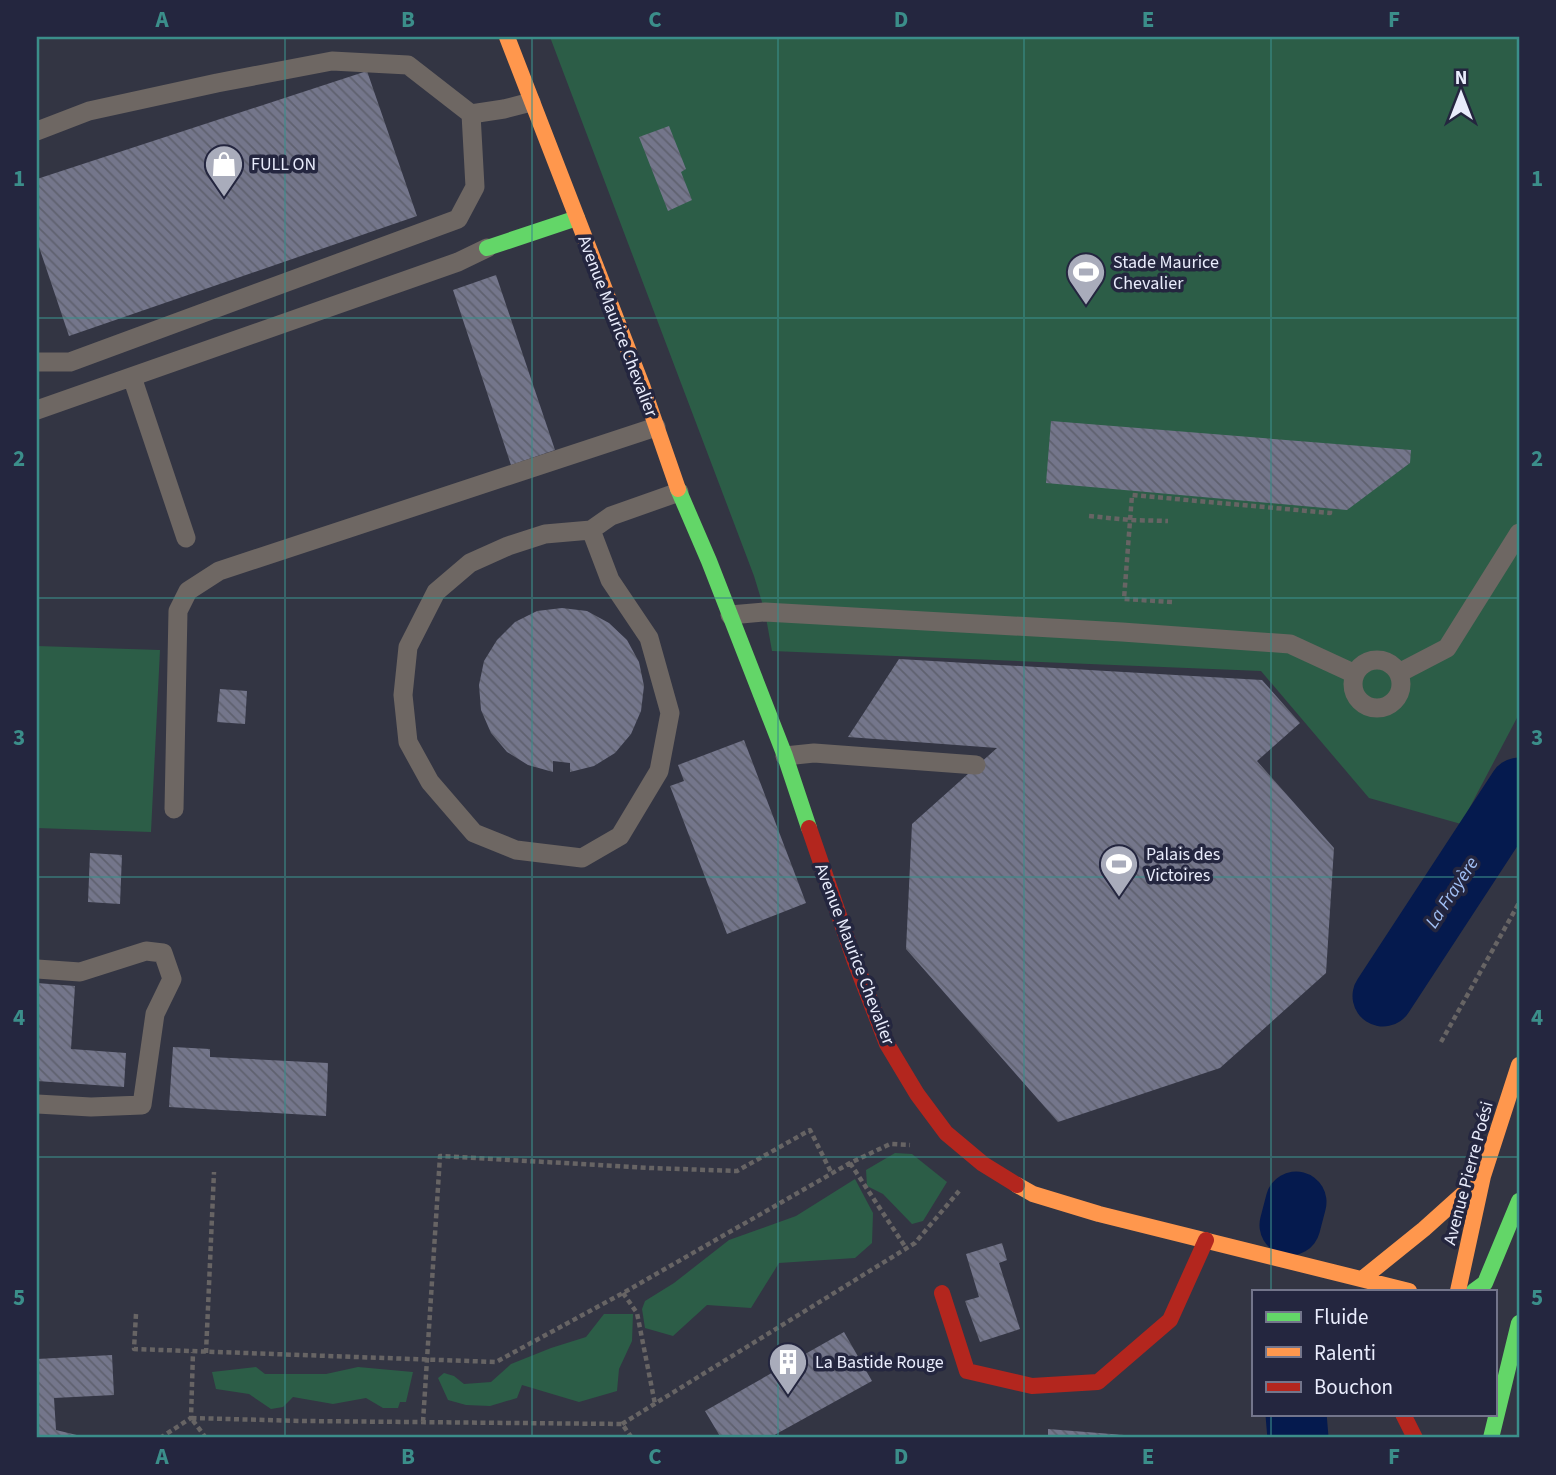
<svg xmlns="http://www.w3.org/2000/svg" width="1556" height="1475" font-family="'Source Sans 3',sans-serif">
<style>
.grass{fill:#2c5d47}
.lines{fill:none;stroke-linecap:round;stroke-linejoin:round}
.river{stroke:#051a4e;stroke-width:61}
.building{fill:url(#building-back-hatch)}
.path{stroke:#676464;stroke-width:4.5;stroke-dasharray:5 3.5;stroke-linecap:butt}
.lane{stroke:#6e6763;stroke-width:19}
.fast{stroke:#63d668;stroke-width:16}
.slow{stroke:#ff974d;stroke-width:16}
.jam{stroke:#b3261e;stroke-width:16}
.grid{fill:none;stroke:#3b8e8a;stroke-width:2;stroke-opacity:0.55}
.labels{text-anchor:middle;stroke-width:7;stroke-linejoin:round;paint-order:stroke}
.poi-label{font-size:18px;fill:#e9ecfc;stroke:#24263f;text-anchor:start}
.street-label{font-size:18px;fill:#e9ecfc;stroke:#24263f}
.water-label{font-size:19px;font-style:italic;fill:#a1bff4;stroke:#24263f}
.neatline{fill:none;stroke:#3b8e8a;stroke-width:2.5}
.grid-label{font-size:23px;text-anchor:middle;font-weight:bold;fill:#3b8e8a}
</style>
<defs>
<pattern id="building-back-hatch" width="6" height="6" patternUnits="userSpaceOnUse" patternTransform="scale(1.75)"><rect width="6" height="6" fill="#74768b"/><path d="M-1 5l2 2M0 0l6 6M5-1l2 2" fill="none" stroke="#5f616f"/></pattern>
</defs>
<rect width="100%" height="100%" fill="#333543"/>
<path class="grass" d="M550 37H1519V714L1461 824 1369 798 1261 671 772 651 765 612 754 576Z
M37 646 160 650 151 832 37 828Z
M895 1153 912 1154 947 1182 923 1221 912 1224 883 1194 867 1186 866 1170Z
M855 1179 873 1213 872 1243 855 1258 779 1263 751 1308 707 1305 673 1336 645 1328 642 1309 645 1301 674 1283 729 1240 796 1216Z
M604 1314H633L632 1341 619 1369 617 1391 579 1402 522 1385 517 1398 490 1406 466 1405 448 1400 438 1378 444 1373 454 1376 464 1384 491 1382 511 1364 551 1348 586 1337Z
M256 1367 265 1374H326L358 1367 413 1372 406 1402H400L398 1408H383L366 1398 333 1404 293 1397 283 1407 271 1409 249 1394 216 1389 212 1372Z"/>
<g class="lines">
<path class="river" d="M1383 996 1519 788
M1290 1225 1296 1202
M1296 1414 1298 1438"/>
</g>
<path class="building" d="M367 71 417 216 69 336 37 241V179Z
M669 126 686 169 681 172 692 200 668 211 639 137Z
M496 275 555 450 511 465 453 290Z
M1051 421 1411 450 1410 463 1347 510 1046 483Z
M562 608 587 611 609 623 627 640 639 662 644 686 641 711 631 734 615 753 594 766 570 772V763L553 761V772L528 765 507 752 491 733 481 710 479 685 484 661 497 640 515 622 537 611Z
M899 659 1262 680 1300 723 1257 761 1334 848 1326 973 1220 1068 1058 1122 906 949 912 824 997 748 848 737Z
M220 689 247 691 245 724 217 722Z
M744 740 806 903 727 934 670 786 684 781 678 765Z
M90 853 122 855 120 904 88 902Z
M37 983 75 986 71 1049 126 1053 124 1087 37 1081Z
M173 1047 210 1049V1057L328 1063 326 1116 169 1107Z
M1002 1243 1007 1260 999 1263 1020 1329 980 1342 965 1301 979 1297 966 1254Z
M844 1332 872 1381 769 1438H721L705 1411Z
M112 1355 114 1395 54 1398 56 1430 89 1438H37V1359Z
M1048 1429 1124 1435V1438H1048Z"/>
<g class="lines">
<path class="path" d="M1089 516 1130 520 1168 521
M1172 602 1124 599 1132 495 1330 513V508
M1441 1042 1519 903
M850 1163 906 1248
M623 1293 637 1313 655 1404
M136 1314 134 1349 496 1362 623 1293 850 1163 890 1144 910 1145
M206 1353 214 1172
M423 1422 440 1156 651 1168 737 1171 810 1130 832 1174
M622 1424 915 1243 959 1191
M160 1438 191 1418 193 1352
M206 1438 191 1418 303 1421 622 1424 632 1438"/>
<path class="lane" d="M37 131 89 111 217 83 332 61 408 65 471 114 504 109 531 102
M37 362H70L458 219 475 187 471 114
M132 377 186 538
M37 410 458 262 487 248
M591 530 545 534 508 546 470 563 436 592 408 647 403 695 408 742 430 782 474 833 516 850 582 858 620 836 659 771 670 713 649 638 610 580 591 530 611 516 679 492
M730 615 765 612 1122 632 1290 644 1355 674
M1353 684a24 24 0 1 1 48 0a24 24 0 1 1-48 0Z
M1399 673 1447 648 1519 533
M785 756 814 753 976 765
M174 809 178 611 188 591 219 571 656 427
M37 969 80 972 146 951 163 953 172 979 155 1014 142 1105 91 1107 37 1104"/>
<path class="fast" d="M487 248 577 218
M678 489 709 561 785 756 809 828
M1474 1291 1485 1283 1519 1201
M1491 1438 1519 1323"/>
<path class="slow" d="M507 37 643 388 678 489
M1017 1185 1033 1194 1099 1214 1409 1291
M1362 1279 1424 1229 1483 1176
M1458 1291 1483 1176 1519 1065"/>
<path class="jam" d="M809 828 854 959 887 1044 917 1094 946 1133 983 1164 1017 1185
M942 1293 967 1371 1032 1386 1098 1382 1170 1320 1206 1240
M1403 1414 1415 1438"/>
</g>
<path class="grid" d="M285 37V1438M532 37V1438M778 37V1438M1024 37V1438M1271 37V1291M37 318H1519M37 598H1519M37 877H1519M37 1157H1519M1271 1414V1438"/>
<defs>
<g id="shop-pin" transform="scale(2.0125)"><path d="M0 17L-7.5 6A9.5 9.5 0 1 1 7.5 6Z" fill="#a9acbb" stroke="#24263f"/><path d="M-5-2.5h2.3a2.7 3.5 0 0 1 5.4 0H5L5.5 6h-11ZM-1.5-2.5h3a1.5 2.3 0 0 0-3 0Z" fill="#fff"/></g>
<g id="stadium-pin" transform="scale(2.0125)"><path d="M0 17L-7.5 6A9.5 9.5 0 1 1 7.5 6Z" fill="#a9acbb" stroke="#24263f"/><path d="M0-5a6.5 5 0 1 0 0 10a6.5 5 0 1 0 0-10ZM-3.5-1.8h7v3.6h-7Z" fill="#fff"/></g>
<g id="building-pin" transform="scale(2.0125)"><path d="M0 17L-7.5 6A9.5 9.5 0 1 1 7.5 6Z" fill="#a9acbb" stroke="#24263f"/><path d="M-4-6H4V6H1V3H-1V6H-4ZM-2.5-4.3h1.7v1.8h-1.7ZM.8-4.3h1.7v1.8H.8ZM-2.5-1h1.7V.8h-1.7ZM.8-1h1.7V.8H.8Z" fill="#fff"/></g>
</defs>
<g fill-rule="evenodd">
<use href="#shop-pin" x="224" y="164"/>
<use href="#stadium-pin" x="1086" y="272"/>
<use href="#stadium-pin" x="1119" y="864"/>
<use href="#building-pin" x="788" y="1362"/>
</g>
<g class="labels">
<g class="poi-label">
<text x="251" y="170">FULL ON</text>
<text x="1113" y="268">Stade Maurice<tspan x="1113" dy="21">Chevalier</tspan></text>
<text x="1146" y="860">Palais des<tspan x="1146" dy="21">Victoires</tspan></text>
<text x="815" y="1368">La Bastide Rouge</text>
</g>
<g class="street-label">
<text transform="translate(618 326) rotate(69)" y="6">Avenue Maurice Chevalier</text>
<text transform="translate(855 954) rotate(69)" y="6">Avenue Maurice Chevalier</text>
<text transform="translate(1468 1173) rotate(-75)" y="6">Avenue Pierre Poési</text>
</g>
<g class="water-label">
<text transform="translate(1451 892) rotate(-57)" y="7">La Frayère</text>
</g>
</g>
<rect width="1556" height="1475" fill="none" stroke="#24263f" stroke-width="77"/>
<rect x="1252" y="1290" width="245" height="126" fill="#24263f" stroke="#73758b" stroke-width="2"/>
<rect x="1266" y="1312" width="35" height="10" fill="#63d668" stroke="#73758b" stroke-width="2"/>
<text x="1314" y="1324" font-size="21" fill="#e9ecfc">Fluide</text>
<rect x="1266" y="1347" width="35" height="10" fill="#ff974d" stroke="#73758b" stroke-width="2"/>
<text x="1314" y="1360" font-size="21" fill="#e9ecfc">Ralenti</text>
<rect x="1266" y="1382" width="35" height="10" fill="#b3261e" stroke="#73758b" stroke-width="2"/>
<text x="1314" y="1394" font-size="21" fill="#e9ecfc">Bouchon</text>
<g transform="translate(1461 94)" stroke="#24263f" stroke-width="5" paint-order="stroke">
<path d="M0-5L12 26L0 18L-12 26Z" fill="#e9ecfc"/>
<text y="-10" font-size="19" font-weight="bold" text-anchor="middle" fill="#e9ecfc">N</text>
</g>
<rect x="38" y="38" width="1480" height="1398" class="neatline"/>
<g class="grid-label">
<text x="162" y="27">A</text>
<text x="408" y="27">B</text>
<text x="655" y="27">C</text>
<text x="901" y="27">D</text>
<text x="1148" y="27">E</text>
<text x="1394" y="27">F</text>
<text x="19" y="186">1</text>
<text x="1537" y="186">1</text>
<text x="19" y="466">2</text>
<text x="1537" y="466">2</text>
<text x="19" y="745">3</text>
<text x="1537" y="745">3</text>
<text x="19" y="1025">4</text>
<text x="1537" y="1025">4</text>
<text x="19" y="1305">5</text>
<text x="1537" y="1305">5</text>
<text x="162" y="1464">A</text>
<text x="408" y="1464">B</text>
<text x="655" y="1464">C</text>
<text x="901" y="1464">D</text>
<text x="1148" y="1464">E</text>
<text x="1394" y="1464">F</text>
</g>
</svg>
